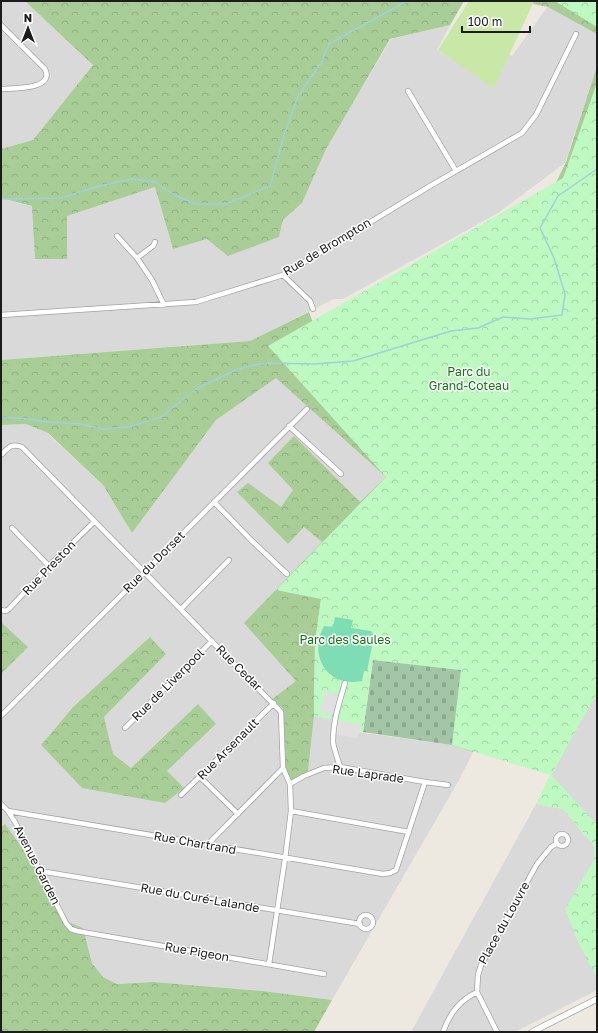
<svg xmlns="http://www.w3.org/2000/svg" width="598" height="1033" font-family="'Golos Text',sans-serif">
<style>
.residential{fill:#dad9d9;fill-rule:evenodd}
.grass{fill:#c9e8a7}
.forest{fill:url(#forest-crowns)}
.cemetery{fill:url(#cemetery-stones)}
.park{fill:url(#park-crowns)}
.pitch{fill:#7fddb5}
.parking{fill:#e0e0e0}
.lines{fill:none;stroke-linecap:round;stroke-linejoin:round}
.stream{stroke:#a1d0db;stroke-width:1.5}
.minor-casing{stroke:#a3a3a3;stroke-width:6}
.tertiary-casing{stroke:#a3a3a3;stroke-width:7}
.minor{stroke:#fff;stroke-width:4.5}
.tertiary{stroke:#fff;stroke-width:5.5}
.labels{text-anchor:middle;stroke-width:3;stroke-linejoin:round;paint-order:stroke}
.street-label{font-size:12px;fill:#1c1c1c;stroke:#fff}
.park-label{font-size:12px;fill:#0c7811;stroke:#fff}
</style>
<defs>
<pattern id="forest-crowns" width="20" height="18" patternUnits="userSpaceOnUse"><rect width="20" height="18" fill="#a8cd96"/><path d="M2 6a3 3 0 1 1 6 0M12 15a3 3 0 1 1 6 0" fill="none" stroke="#90af81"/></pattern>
<pattern id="cemetery-stones" width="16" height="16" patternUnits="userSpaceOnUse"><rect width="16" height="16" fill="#a3c6a7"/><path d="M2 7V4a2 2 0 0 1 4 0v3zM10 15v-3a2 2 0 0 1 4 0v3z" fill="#8caa8f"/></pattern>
<pattern id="park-crowns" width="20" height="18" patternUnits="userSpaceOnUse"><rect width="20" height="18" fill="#bdf9c0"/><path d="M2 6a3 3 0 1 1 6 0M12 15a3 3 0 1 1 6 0" fill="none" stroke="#a2d5a4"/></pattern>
</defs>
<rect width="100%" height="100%" fill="#ede9e1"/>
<path class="residential" d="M1 1H25L93 65 33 140 1 149Z
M548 6 597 34V66L565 163 498 213 343 299H334L250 341 1 360V198L67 216 155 187 173 249 207 239 279 237 283 220 302 203 325 149 391 39 450 25 437 50 493 82 506 53 512 56Z
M276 377 386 477 276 590 296 681 283 708 286 768 308 771 314 716 333 719 335 729 452 745 473 752 459 780 332 1000 263 991 153 982 117 984 103 977 92 963 83 928 68 923 42 869 28 856 5 825 1 827V425L26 424 47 433 103 485 132 533 216 420ZM150 637 166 654 104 717 113 754 131 768 198 705 216 724 167 771 82 788 41 745 73 707Z
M597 691V825L551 775Z
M536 804 563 809 594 846V861L566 909 597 976V990L515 1032H411Z"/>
<path class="grass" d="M469 1H534L494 88 438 50Z"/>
<path class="forest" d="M25 1H464L450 25 390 39 326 149 302 203 283 220 279 237 228 256 207 239 173 249 155 187 67 216V259H35L32 206 1 198V149L33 140 93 65Z
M534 1H597V34L548 7 533 4Z
M597 66V532L481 734 473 752 452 745 461 670 373 660 321 600 315 643 314 716 308 771 289 782 286 768 283 708 271 700 296 681 244 623 322 542 304 527 288 544 237 492 248 483 281 507 293 490 268 463 294 436 360 502 386 477 276 378 216 420 132 533 103 485 48 433 26 424 1 425V360L250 341 309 312 315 328 500 297 566 162Z
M2 623 28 647 1 674V624Z
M150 637 166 654 104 717 113 754 131 768 198 704 216 724 167 771 184 788 165 803 82 788 41 745 73 707Z
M5 824 28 856 42 869 68 922 83 928 92 963 103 977 117 984 153 982 263 991 332 1000 314 1032H1V827Z"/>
<path class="cemetery" d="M373 660 461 670 452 745 363 732Z"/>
<path class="park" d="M555 1H597V27Z
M597 83V693L551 775 597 825V978L579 944 565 909 594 861V846L563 809 536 804 550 775 452 745 461 670 373 660 363 732 335 729 333 719 314 716 315 643 321 599 276 590 386 477 268 346 563 178Z"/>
<path class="pitch" d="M335 617 353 620 351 628 371 631 374 636 367 671H364L362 681C327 688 308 655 324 626L333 627Z"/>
<path class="parking" d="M325 691 339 694 333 715 320 712Z
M337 720 361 724 358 738 335 734Z"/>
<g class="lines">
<path class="stream" d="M1 199 61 198 99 186 132 179 155 182 174 195 196 204H226L270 186 284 135 298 96 321 63 329 44 407 1
M1 418H21L49 422 81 424 103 429 129 427 161 417 196 389 240 368 267 363 315 364 353 361 451 331 478 328 503 317 530 319 562 315 565 294 554 258 540 228 558 196 597 169"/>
<g class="minor-casing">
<path id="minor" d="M1 25 45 69C55 90 13 88 1 89
M408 91 456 171
M117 236 137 258 152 280 164 305
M137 258 153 246 155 242
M283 275 310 301 313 309
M1 315 196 302 283 275 430 186 522 133 536 115 576 34
M289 426 341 474
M1 455C9 447 11 443 22 447L281 712 283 768 290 784 291 811 285 859 269 964
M214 502 251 540 287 574
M12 528 49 566
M181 609 229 560
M1 610 6 611 9 609 49 566 94 522
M1 716 307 409
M125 728 212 641
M340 767C338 759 334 750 333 742 333 721 339 703 345 683
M200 777 238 814
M290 784 304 776 324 768 340 767 425 782 448 785
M181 795 274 703
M1 804 8 811 15 822 66 923 71 929 77 931 324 974
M8 811 383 874 390 873 396 870 425 782
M291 811 409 832
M556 840a6 6 0 1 1 12 0a6 6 0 1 1-12 0Z
M207 845 283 768
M40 871 360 924
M359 922a7 7 0 1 1 14 0a7 7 0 1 1-14 0Z
M443 1032C450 1013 459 1001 477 992
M497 1032 477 992 478 975 481 965 537 864 551 847 556 844"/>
</g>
<g class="tertiary-casing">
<path id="tertiary" d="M532 1032 597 999"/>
</g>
<use href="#minor" class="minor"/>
<use href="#tertiary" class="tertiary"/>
</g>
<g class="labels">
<g class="street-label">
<text transform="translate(327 247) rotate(-31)" y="4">Rue de Brompton</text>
<text transform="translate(154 562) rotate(-45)" y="4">Rue du Dorset</text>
<text transform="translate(49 568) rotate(-46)" y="4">Rue Preston</text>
<text transform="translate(239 668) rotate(45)" y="4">Rue Cedar</text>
<text transform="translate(168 685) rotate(-45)" y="4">Rue de Liverpool</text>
<text transform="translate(228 749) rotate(-45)" y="4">Rue Arsenault</text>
<text transform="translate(368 774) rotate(8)" y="4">Rue Laprade</text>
<text transform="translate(195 843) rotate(10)" y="4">Rue Chartrand</text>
<text transform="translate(37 865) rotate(63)" y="4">Avenue Garden</text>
<text transform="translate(200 898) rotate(10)" y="4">Rue du Curé-Lalande</text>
<text transform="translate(504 923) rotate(-61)" y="4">Place du Louvre</text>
<text transform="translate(197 952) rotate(10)" y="4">Rue Pigeon</text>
</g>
<g class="park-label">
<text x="469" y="376">Parc du<tspan x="469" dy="14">Grand-Coteau</tspan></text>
<text x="345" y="644">Parc des Saules</text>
</g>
</g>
<rect width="598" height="1033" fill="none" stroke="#1c1c1c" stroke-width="4"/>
<g transform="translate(28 28)" stroke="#ffffff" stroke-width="3" paint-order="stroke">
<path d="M0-3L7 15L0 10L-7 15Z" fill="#1c1c1c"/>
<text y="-6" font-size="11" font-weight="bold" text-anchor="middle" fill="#1c1c1c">N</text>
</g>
<path d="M462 26v6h68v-6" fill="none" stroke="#1c1c1c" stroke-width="2"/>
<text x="468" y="26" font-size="12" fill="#1c1c1c" stroke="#ffffff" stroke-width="3" paint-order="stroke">100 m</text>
</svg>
